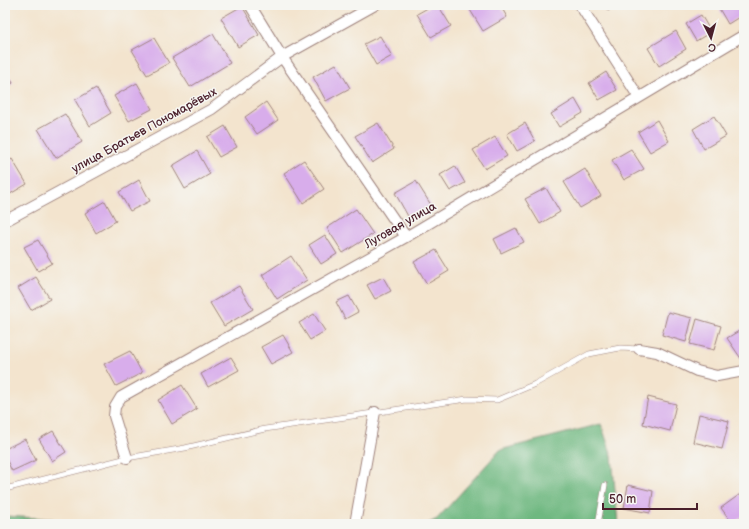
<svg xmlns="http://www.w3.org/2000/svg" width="749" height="529" font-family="'Balsamiq Sans',sans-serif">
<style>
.forest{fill:#6eb880;stroke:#5c6c56}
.building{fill:#d8adeb}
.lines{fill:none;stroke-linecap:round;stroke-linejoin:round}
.lane-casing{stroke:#9e827c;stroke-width:6}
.street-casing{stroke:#9e827c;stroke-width:12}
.lane{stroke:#fff;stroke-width:5}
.street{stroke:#fff;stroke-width:10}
.labels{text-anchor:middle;stroke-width:3;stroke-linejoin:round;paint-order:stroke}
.street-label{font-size:12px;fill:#4a1f2b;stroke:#f6f6f2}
</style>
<rect width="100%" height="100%" fill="#f6f6f2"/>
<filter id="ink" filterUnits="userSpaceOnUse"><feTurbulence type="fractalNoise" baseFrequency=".025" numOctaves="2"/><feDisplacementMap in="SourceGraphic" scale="8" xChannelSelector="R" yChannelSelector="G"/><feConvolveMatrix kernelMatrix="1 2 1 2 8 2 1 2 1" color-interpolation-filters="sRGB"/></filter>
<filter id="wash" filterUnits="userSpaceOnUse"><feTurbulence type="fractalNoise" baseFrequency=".012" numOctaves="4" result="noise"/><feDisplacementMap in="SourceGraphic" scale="16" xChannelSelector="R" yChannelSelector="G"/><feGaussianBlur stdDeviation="0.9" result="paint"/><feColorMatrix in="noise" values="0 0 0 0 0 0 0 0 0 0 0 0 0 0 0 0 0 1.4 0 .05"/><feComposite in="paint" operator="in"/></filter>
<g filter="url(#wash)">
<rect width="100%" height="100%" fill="#f3e4ce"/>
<path class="forest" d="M601 424 612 456 618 524H427L437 519 500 450Z
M5 516 53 519 59 524H5Z"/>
<g id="blocks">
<path class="building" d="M433 5H438L451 26 431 37 417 14Z
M467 5H500L507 17 483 31Z
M604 5H617L608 11Z
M717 5H744V14L728 24Z
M242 6 259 35 238 47 221 18Z
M701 15 711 32 696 41 686 24Z
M676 31 686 49 659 66 648 48Z
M213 34 230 63 190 87 172 58Z
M380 36 392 56 376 65 364 44Z
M154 38 169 63 147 75 132 50Z
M336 64 350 88 326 101 313 77Z
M5 70 13 83 5 88Z
M606 72 617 90 599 100 589 83Z
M137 83 152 109 129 121 114 96Z
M96 88 111 113 90 126 75 100Z
M575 99 583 113 559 127 551 114Z
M266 102 278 120 257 134 245 117Z
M65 114 82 142 56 158 38 129Z
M714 116 726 136 704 149 693 129Z
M657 120 669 141 650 152 638 132Z
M378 123 394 149 372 163 355 136Z
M525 123 535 141 517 151 507 134Z
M225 126 237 147 219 157 207 137Z
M495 137 507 156 485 169 473 150Z
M631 149 644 169 624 180 612 160Z
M197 151 210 174 185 189 172 166Z
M12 159 27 184 5 197V163Z
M304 160 324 189 303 203 284 173Z
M455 166 465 183 450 191 440 175Z
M585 169 601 196 580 208 564 182Z
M139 180 150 201 130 211 119 192Z
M416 181 431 205 409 218 395 193Z
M546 188 560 212 540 224 525 199Z
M105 201 116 221 96 233 85 213Z
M356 209 373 234 343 253 327 228Z
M516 228 524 242 501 253 494 239Z
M325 235 337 254 321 264 309 245Z
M38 240 52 263 38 271 24 247Z
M436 250 449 271 427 284 414 262Z
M291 256 307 280 277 299 262 275Z
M36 277 50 299 31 310 18 288Z
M383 277 391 291 375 299 367 285Z
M239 286 253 309 224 326 210 303Z
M349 296 358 312 345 319 336 302Z
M668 312 692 318 686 342 662 335Z
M314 314 325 331 310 340 299 323Z
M697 319 721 326 714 350 690 344Z
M744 328V363L727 338Z
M283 335 293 352 271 364 261 347Z
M130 351 142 373 116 386 104 364Z
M231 357 239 370 208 387 201 374Z
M182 385 197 409 172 424 158 400Z
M648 397 676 404 670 431 643 424Z
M699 414 729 421 722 449 693 442Z
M53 431 66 452 52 461 39 439Z
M25 439 36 460 12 471 5 457V449Z
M628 485 653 491 650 513 624 508Z
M743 492 744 515 733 524 721 508Z"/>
</g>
</g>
<g filter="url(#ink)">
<use href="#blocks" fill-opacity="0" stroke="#9e827c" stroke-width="1"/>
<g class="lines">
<g class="lane-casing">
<path id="lane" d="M5 489 127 458 185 448 265 429 467 399 497 400 535 384 589 354 620 348 639 349
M598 524 605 485"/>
</g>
<g class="street-casing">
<path id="street" d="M250 5 282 57 406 237
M580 5 638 96
M5 221 212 109 282 57 375 5
M639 349 657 352 697 371 717 376 744 371
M127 458 114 416 115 407 121 397 406 237 744 35
M355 524 375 412"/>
</g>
<use href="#lane" class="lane"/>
<use href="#street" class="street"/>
</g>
</g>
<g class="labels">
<g class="street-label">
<text transform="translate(144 130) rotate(-29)" y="4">улица Братьев Пономарёвых</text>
<text transform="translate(400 225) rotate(-30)" y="4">Луговая улица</text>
</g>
</g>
<rect width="749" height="529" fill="none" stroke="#f6f6f2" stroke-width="20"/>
<g transform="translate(711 38) rotate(174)" stroke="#f6f6f2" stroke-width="3" paint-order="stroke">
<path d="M0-3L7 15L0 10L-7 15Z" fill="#4a1f2b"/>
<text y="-6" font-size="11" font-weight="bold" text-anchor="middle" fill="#4a1f2b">С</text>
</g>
<path d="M603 503v6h94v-6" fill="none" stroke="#4a1f2b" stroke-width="2"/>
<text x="609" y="503" font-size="12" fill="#4a1f2b" stroke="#f6f6f2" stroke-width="3" paint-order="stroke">50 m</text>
</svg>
